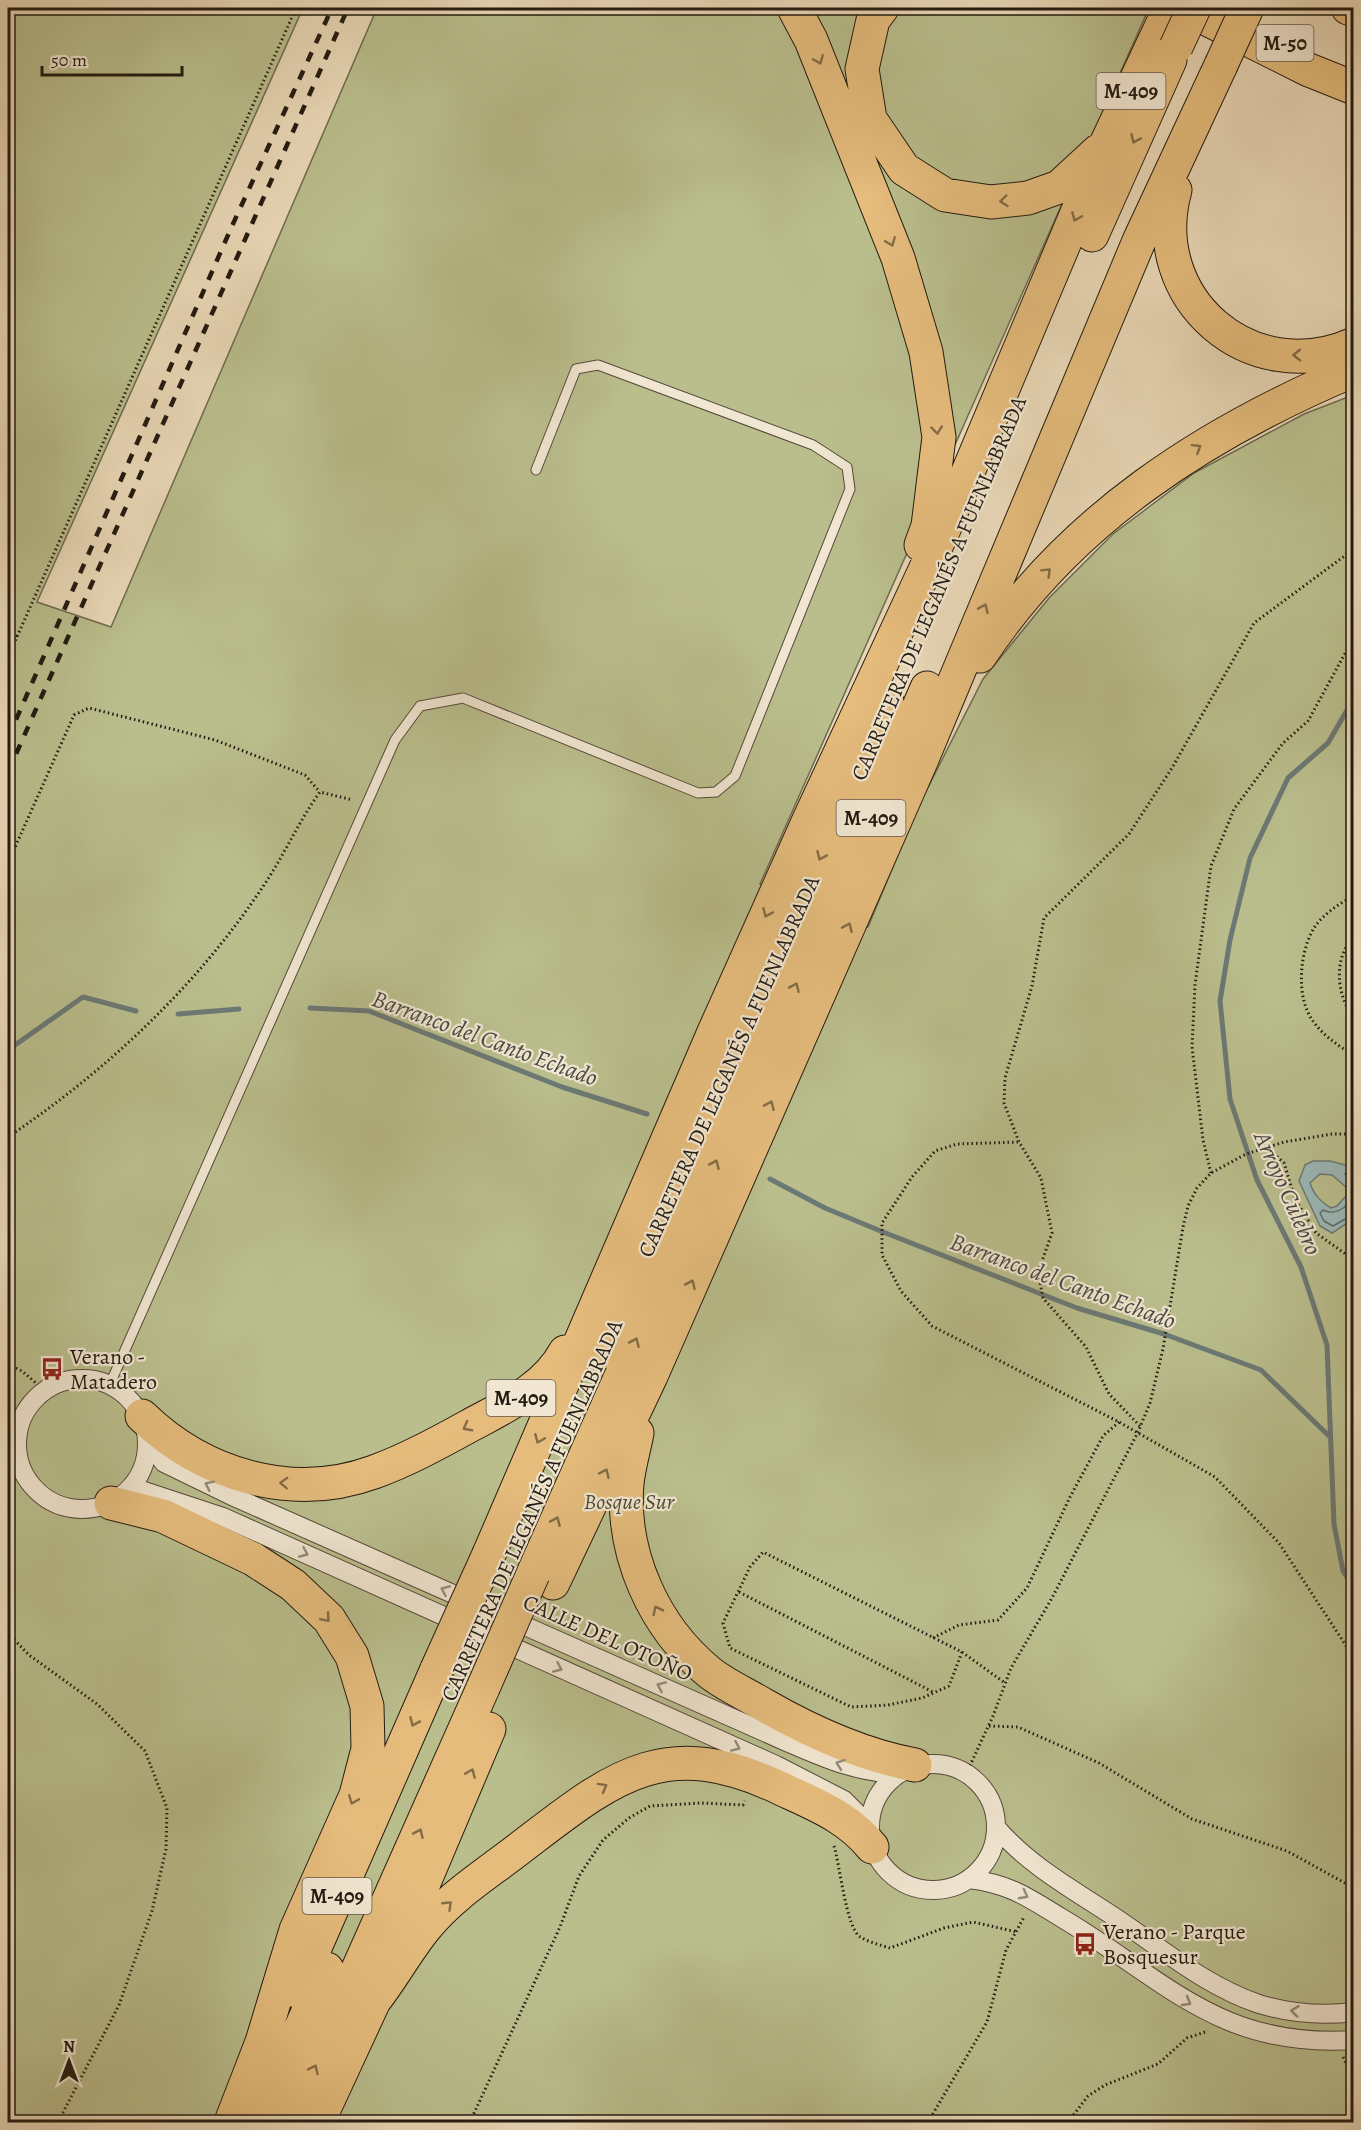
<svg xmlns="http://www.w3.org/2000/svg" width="1361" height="2130" font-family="Alegreya,serif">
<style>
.green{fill:#babe8d;stroke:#6e6c4f;stroke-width:1.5}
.water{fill:#9bb8b8;stroke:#6b7975;stroke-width:1.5;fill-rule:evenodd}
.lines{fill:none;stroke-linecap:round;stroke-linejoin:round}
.shore{stroke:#5f6a64;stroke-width:1.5}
.stream{stroke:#6b7975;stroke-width:5}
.lane-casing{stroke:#554a3b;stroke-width:11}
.street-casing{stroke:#554a3b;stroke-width:20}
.highway-casing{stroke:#231b11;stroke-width:35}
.path{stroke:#231b11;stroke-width:3;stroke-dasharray:1.5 3;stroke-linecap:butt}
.lane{stroke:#f1e6d1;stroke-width:9}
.street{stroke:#f1e6d1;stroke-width:18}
.highway{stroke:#e5bc7c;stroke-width:33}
.rail{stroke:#231b11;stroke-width:4.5;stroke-dasharray:10 10;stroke-linecap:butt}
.highway-bridge-casing{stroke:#231b11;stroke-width:35;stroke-linecap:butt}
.highway-bridge{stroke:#e5bc7c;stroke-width:33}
.oneway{stroke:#846c46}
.oneway2{stroke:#948b7b}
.labels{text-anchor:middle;stroke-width:4.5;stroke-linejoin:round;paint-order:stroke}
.shield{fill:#f1e6d1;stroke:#61584b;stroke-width:1.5}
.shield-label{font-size:21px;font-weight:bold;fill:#231b11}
.street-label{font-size:22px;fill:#231b11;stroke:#f1e6d1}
.poi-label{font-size:22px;fill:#231b11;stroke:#f1e6d1;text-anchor:start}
.park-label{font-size:22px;font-style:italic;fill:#504c36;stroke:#f1e6d1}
.water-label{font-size:24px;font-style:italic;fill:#474a43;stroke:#f1e6d1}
</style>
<rect width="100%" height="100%" fill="#ead9b8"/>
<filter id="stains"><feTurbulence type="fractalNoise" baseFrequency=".00333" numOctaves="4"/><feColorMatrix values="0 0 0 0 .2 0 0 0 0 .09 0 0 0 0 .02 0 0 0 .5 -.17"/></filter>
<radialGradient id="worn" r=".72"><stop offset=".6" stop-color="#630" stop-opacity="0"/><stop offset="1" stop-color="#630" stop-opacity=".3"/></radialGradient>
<path class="green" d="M8 8H303L37 602 111 627 377 8H1149L760 884 868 927 917 809 983 679 1049 598 1113 534 1194 473 1304 414 1353 395V2122H8Z"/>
<path class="water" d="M1313 1161H1330L1353 1167V1219L1332 1233 1320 1226 1299 1181 1305 1165ZM1320 1174 1332 1175 1346 1187V1196L1337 1206 1331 1208C1320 1201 1314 1195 1310 1183Z"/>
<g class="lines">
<path class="shore" d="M1354 1172 1345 1174C1347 1178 1351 1183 1352 1187 1355 1204 1337 1217 1323 1210L1320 1213 1324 1221 1333 1226 1354 1214"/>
<path class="stream" d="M1354 698 1328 743 1288 778 1250 858 1230 940 1220 1001 1230 1099 1257 1180 1301 1267 1327 1345 1334 1524 1343 1571 1354 1588
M310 1008 369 1011 562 1087 647 1114
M178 1014 239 1009
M8 1050 83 997 136 1011
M770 1179 825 1208 883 1232 1077 1308 1164 1334 1261 1370 1329 1436"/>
<g class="lane-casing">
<path id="lane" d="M110 1384 395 740 420 706 463 698 698 793 716 792 735 776 850 489 847 467 813 445 598 365 576 369 536 470"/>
</g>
<g class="street-casing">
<path id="street" d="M17 1444a65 65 0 1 1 130 0a65 65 0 1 1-130 0Z
M148 1442 164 1463 232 1496 789 1743C826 1759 856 1772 897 1774
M132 1487 223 1517 776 1765 844 1800 863 1819
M870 1827a63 63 0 1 1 126 0a63 63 0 1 1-126 0Z
M996 1827C1030 1867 1076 1891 1119 1920 1163 1950 1208 1987 1259 2004 1289 2013 1322 2016 1354 2012
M969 1879C1009 1884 1026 1896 1060 1917 1165 1979 1219 2049 1354 2040"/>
</g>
<g class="highway-casing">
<path id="highway" d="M794 8 811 40 898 258 926 352 939 437 928 526 921 545
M882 8 873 20 862 69 870 119 904 169 945 195 991 202 1028 198 1059 187 1098 151
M1185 8 1309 70 1354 88
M1348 8 1354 10
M1175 190C1145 298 1250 390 1354 344
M1092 235 1170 60
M980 656C1070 519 1205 433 1354 370
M601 1352 887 702
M142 1416C203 1475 292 1502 374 1472 407 1460 438 1443 469 1426 504 1407 545 1389 565 1352
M637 1433C634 1449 629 1466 627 1483 621 1554 654 1627 709 1672 725 1685 746 1694 764 1705 811 1732 861 1755 915 1765
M111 1503 163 1516 253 1559 293 1585 329 1619 352 1656 367 1706 368 1749 356 1795 296 1930 262 2042 231 2122
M489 1554 714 1032 808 822 944 529 1106 144 1170 8
M533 1574C663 1278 800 985 927 688
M553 1583 651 1376 922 759 1139 241 1221 65
M296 1991 437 1669
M374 2001C393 1977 407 1950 426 1927 452 1895 488 1873 520 1848 612 1778 663 1732 782 1789 816 1805 848 1817 872 1847
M259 2122 327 1969
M290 2122 483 1688
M318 2122 374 2001 489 1729"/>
</g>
<path class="path" d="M8 632 17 636
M8 657 296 8
M8 863 74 715 89 708 215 740 305 775 319 791
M1354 896C1340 903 1323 914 1314 928 1301 949 1297 987 1307 1010 1315 1030 1336 1045 1354 1055
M1354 937C1333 957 1336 996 1354 1017
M8 1137C109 1069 199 984 266 882 285 853 299 821 320 792L353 800
M1018 1142 957 1144 935 1151 912 1177 882 1223V1255L901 1291 932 1326 1119 1422 1215 1477 1279 1543 1354 1658
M1267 1147 1284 1163 1295 1199 1316 1233 1354 1260
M1211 1173 1203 1140 1192 1047 1195 985 1211 866 1234 809 1283 743 1308 721 1354 637
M8 1364 22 1371 44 1390
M1140 1426 1109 1394 1086 1347 1043 1298 1038 1272 1052 1233 1041 1178 1019 1142 1004 1103 1005 1078 1032 986 1044 918 1129 834 1172 768 1254 623 1354 549
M739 1592 933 1692
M8 1633 29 1655 97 1704 145 1751 167 1808 166 1849 152 1911 119 2005 58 2122
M933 1638 959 1625 998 1620 1027 1588 1070 1497 1103 1436 1119 1422
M962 1652 949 1686 922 1698 888 1705 851 1707 730 1648 723 1623 750 1567 763 1552 962 1652 1005 1683
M989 1726 1018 1727 1099 1763 1192 1819 1287 1851 1354 1888
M966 1774 993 1716 1011 1668 1052 1598 1138 1432 1150 1403 1163 1349 1183 1227 1188 1206 1197 1188 1211 1173 1246 1154 1262 1149 1284 1142 1332 1134H1354
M834 1846C840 1866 846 1925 859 1936 867 1942 881 1945 890 1948L944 1928 973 1922 1017 1932
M1343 2057 1354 2080
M470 2122 560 1927 579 1876 603 1840 629 1818 650 1806 701 1803 743 1805 745 1801
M928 2122 987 2022 1006 1950 1024 1917
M1068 2122 1088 2096 1105 2085 1158 2064 1187 2038 1208 2031"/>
<use href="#lane" class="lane"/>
<use href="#street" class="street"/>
<use href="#highway" class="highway"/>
<path class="rail" d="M8 738 232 226 332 8
M8 772 348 8"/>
<g class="highway-bridge-casing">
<path id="highway-bridge" d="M1176 47 1194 8
M1221 65 1247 8
M437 1669 489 1554
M483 1688 533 1574"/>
</g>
<use href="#highway-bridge" class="highway-bridge"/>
</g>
<defs><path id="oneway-chevron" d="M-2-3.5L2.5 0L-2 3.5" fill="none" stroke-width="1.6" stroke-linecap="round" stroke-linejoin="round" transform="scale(1.5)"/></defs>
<g class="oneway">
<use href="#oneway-chevron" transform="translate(819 60) rotate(68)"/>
<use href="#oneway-chevron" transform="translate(1135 139) rotate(114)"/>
<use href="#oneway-chevron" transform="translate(1004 201) rotate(174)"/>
<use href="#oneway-chevron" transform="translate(1076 217) rotate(113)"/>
<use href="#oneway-chevron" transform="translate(891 242) rotate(68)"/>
<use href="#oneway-chevron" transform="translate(1297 355) rotate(-180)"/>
<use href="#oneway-chevron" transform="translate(937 430) rotate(84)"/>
<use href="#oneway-chevron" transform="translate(1197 448) rotate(-32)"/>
<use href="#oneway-chevron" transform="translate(1047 572) rotate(-45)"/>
<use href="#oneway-chevron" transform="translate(984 608) rotate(-66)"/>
<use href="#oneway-chevron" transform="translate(821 856) rotate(114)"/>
<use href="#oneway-chevron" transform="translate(767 913) rotate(114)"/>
<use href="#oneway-chevron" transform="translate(848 927) rotate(-66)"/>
<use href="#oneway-chevron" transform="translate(795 987) rotate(-66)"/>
<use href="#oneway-chevron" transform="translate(770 1105) rotate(-66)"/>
<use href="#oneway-chevron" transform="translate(715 1164) rotate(-66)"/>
<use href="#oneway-chevron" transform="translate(691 1284) rotate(-66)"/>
<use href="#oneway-chevron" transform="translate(635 1342) rotate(-66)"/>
<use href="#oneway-chevron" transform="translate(467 1427) rotate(152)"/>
<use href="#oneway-chevron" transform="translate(539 1439) rotate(113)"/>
<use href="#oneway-chevron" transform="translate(605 1473) rotate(-65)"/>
<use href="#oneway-chevron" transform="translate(284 1483) rotate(-178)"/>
<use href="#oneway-chevron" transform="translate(556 1521) rotate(-66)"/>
<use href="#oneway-chevron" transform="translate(657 1610) rotate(-116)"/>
<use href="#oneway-chevron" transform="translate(326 1618) rotate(49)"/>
<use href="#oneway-chevron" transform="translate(414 1722) rotate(114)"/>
<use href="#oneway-chevron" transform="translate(471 1773) rotate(-67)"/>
<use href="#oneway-chevron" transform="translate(603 1787) rotate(-29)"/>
<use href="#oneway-chevron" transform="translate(353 1800) rotate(112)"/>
<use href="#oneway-chevron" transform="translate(419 1833) rotate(-66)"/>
<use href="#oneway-chevron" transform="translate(448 1905) rotate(-44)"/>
<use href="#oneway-chevron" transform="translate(314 2069) rotate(-65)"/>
</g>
<g class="oneway2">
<use href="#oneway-chevron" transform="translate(209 1485) rotate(-154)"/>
<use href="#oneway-chevron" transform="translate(304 1553) rotate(24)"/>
<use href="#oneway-chevron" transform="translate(445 1590) rotate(-156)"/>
<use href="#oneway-chevron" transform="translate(558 1668) rotate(24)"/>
<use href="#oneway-chevron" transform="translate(661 1686) rotate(-156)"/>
<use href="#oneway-chevron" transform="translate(736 1747) rotate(24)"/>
<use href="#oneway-chevron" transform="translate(840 1764) rotate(-160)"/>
<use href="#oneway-chevron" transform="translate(1024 1895) rotate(28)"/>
<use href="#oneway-chevron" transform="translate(1187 2002) rotate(30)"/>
<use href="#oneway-chevron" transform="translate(1295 2011) rotate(-173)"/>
</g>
<defs>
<g id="bus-bare" transform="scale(1.8)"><path d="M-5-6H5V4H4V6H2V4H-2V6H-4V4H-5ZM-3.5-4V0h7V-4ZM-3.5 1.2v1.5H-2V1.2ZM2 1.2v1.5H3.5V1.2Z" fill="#8f2418" stroke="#f1e6d1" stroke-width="2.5" paint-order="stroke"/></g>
</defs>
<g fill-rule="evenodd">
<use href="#bus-bare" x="52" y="1369"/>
<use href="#bus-bare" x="1085" y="1944"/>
</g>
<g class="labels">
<g class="shield">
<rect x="1256.5" y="25" width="57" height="36" rx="4.5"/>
<rect x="1096.5" y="73" width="69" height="36" rx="4.5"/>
<rect x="836.5" y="800" width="69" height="36" rx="4.5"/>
<rect x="486.5" y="1380" width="69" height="36" rx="4.5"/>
<rect x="302.5" y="1878" width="69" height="36" rx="4.5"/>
</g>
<g class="shield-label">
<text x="1285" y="50">M-50</text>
<text x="1131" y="98">M-409</text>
<text x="871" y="825">M-409</text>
<text x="521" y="1405">M-409</text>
<text x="337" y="1903">M-409</text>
</g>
<g class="street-label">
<text transform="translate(938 588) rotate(-67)" y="8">CARRETERA DE LEGANÉS A FUENLABRADA</text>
<text transform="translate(728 1066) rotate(-66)" y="8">CARRETERA DE LEGANÉS A FUENLABRADA</text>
<text transform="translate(531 1510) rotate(-66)" y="8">CARRETERA DE LEGANÉS A FUENLABRADA</text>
<text transform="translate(608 1637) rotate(24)" y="8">CALLE DEL OTOÑO</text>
</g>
<g class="poi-label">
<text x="70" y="1364">Verano -<tspan x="70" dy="25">Matadero</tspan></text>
<text x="1103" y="1939">Verano - Parque<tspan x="1103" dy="25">Bosquesur</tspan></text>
</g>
<g class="park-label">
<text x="629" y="1509">Bosque Sur</text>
</g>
<g class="water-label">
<text transform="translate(485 1038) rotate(20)" y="8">Barranco del Canto Echado</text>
<text transform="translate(1288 1193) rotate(66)" y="8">Arroyo Culebro</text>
<text transform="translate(1063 1281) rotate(20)" y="8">Barranco del Canto Echado</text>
</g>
</g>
<rect width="1361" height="2130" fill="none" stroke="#ead9b8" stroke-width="30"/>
<rect x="9" y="9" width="1343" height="2112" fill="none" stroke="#231b11" stroke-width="3"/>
<rect x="15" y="15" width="1331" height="2100" fill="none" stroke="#231b11" stroke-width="1.5"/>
<g transform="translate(69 2061)" stroke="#f1e6d1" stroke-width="4.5" paint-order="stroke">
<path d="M0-4.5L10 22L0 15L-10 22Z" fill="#231b11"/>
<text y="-9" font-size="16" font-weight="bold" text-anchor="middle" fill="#231b11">N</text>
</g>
<path d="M42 66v9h140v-9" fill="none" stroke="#231b11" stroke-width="3"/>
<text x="51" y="66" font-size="18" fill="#231b11" stroke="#f1e6d1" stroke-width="4.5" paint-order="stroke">50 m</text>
<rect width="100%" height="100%" filter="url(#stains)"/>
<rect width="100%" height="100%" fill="url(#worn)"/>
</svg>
